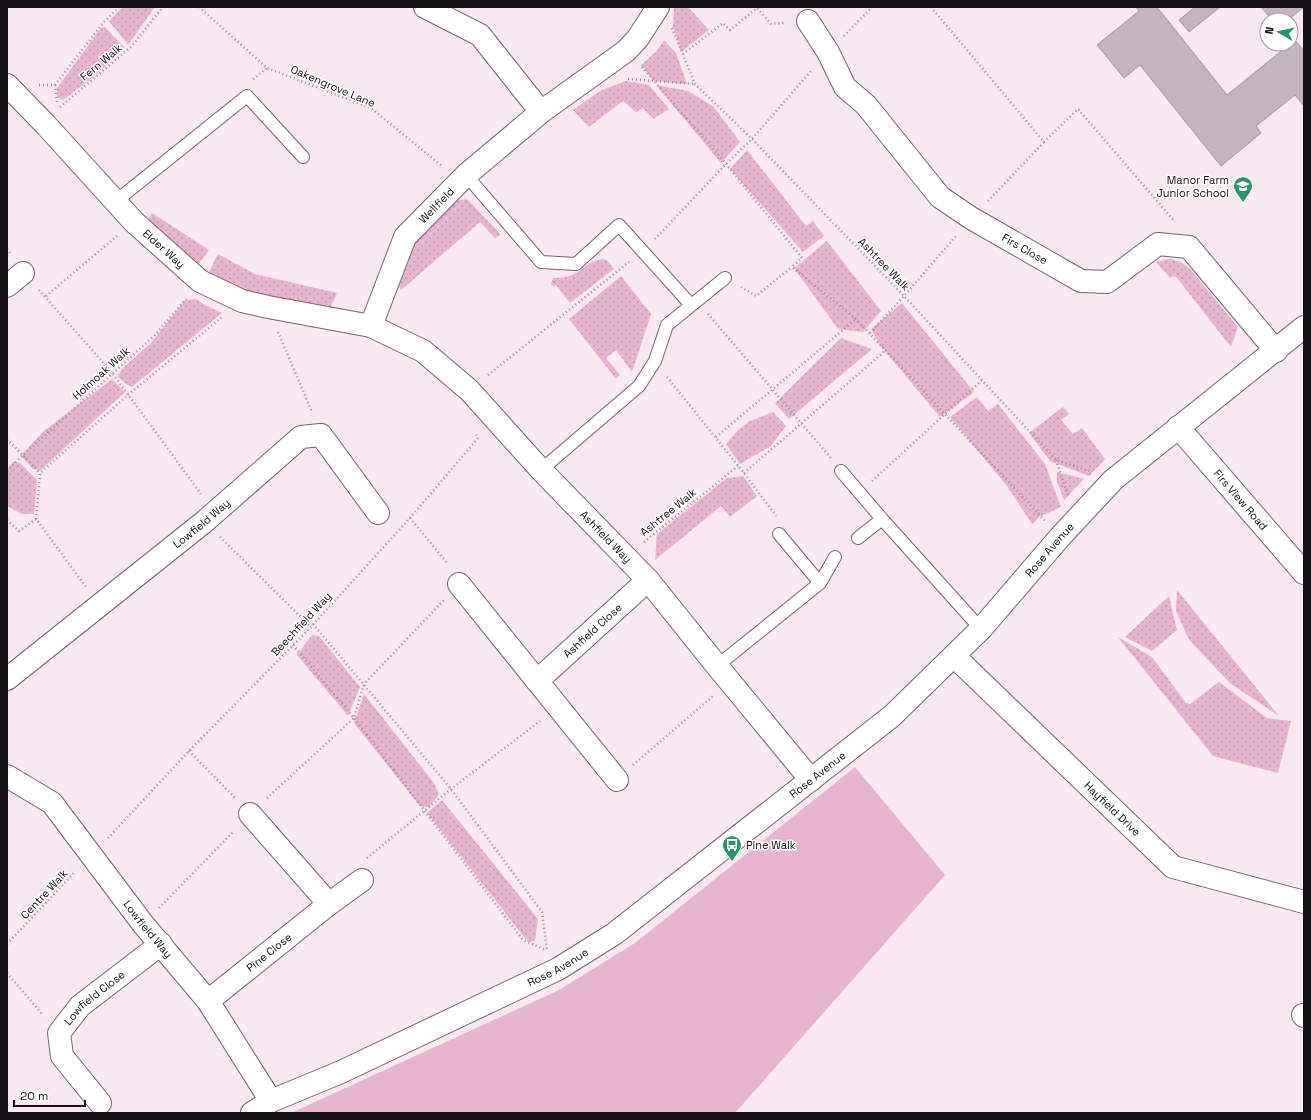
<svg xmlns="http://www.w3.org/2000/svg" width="1311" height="1120" font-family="'Space Grotesk',sans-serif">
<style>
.grass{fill:url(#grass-dots)}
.park{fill:#e6b5d0}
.building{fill:#c3b4bc;stroke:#a6979f}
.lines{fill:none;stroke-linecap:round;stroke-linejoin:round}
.lane-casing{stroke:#74666d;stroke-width:14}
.street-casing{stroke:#74666d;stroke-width:24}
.path{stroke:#988d93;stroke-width:2.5;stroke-dasharray:1 3;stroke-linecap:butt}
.lane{stroke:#fff;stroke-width:12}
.street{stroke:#fff;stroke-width:22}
.labels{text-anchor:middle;stroke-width:3;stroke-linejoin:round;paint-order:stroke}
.street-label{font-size:11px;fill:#140f12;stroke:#fff}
.poi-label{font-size:11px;fill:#140f12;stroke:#fff;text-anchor:end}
</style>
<defs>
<pattern id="grass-dots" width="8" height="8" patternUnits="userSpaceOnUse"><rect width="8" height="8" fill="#e6b5d0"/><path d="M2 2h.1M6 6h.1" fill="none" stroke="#c49ab2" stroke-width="1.8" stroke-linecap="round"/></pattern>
</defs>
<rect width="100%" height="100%" fill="#f8e8f0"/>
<path class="grass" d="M123 7H155L128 45 109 21Z
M674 7H688L709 30 681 52 673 26Z
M105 27 125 48 92 78 63 100 57 97V88L101 28Z
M664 40 676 53 687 84 654 81 641 65 657 51Z
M626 81 649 85 669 109 653 119 643 108 636 112 623 101 589 127 573 110 600 91Z
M656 85 688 91 714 107 740 142 721 163Z
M747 150 806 226 813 221 824 236 803 252 730 169Z
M467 199 497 230 500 235 495 238 480 222 401 290 395 279 411 241 459 200Z
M152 213 209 250 197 266 181 254 148 220Z
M827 241 881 311 863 332 838 329 794 268Z
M218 254 255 274 337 293 331 306 283 300 256 296 208 274Z
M602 259 607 260 614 269 570 303 556 285 554 287 551 284 553 278C562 278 568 277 576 273 587 267 589 261 602 259Z
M1170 259 1181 262 1191 270 1238 327 1231 347 1177 278 1174 276 1170 278 1156 262Z
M621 276 651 314 632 372 616 350 606 358 620 375 616 379 569 319Z
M196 299 203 304 222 313 132 387 126 384 117 376 125 366 151 343 185 300Z
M902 303 974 392 940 417 880 345 871 329Z
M841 338 872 349 789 419 775 403Z
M112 379 125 392 41 470 33 469 21 456 44 431Z
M977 397 988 411 998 404 1045 464 1061 507 1039 517 1032 524 1007 486 950 417Z
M1063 407 1069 414 1061 420 1073 434 1082 428 1105 459 1089 476 1050 461 1029 433Z
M773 412 786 426 771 446 740 464 726 444 739 429 750 421Z
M13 462 20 463 37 480 34 514H22L7 506V470Z
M1057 472 1084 479 1064 500 1057 481Z
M743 476 757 496 730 517 721 506 655 560 657 534 727 478Z
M1177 590 1279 716 1231 684 1189 640 1176 611Z
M1169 596 1177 630 1152 651 1125 637Z
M312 635 319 636 360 687 348 716 297 655Z
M1118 637 1152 657 1186 703 1190 704 1219 682 1267 718 1291 721 1278 773 1213 756Z
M364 694 434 783 439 794 429 807 420 806 354 723Z
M442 800 538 919 535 941 528 942 427 813Z"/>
<path class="park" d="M855 767 945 875 735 1113H291L559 990 635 943Z"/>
<path class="building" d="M1136 7H1157L1227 95 1295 40 1304 51V106L1295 95 1256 126 1261 133 1221 166 1140 65 1124 78 1097 45 1139 11Z
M1195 7H1220L1189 32 1179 20Z
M1261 7H1304L1288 20H1272Z"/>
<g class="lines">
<g class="lane-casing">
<path id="lane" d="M466 175 541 262 576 264 619 225 691 305
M116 201 247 96 303 157
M541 470 639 386 655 361 667 325 725 278
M841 471 882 519 981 629
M779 534 820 583
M858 538 882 519
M717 666 820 583 835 557"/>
</g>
<g class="street-casing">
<g id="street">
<path d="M425 7 480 35 541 112"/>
<path id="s1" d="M808 21 828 52 845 87 866 105 940 197 971 218 1081 281 1107 282 1158 244 1189 247 1276 351"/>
<path id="s2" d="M7 85 46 125 134 222 200 281 242 301 268 307 371 326 423 351 469 390 541 470 648 580 717 666 811 780"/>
<path d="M7 286 23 273"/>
<path id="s3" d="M371 326 405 237 466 175 541 112 626 51 638 38 658 7"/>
<path id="s4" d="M1178 427 1304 573"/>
<path d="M459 584 617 780"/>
<path id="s5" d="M954 656 1173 867 1304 902"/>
<path id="s6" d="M7 679 204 522 301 437 321 435 378 513"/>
<path id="s7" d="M537 681 648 580"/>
<path id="s8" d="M7 776 52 803 143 924 208 1001 271 1101"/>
<path d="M250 814 329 904"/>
<path id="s9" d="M208 1001 329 904 362 880"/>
<path d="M1303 1015 1304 1016"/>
<path id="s10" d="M100 1103 62 1056 59 1033 80 1006 161 944"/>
<path id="s11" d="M252 1113 271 1101 341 1072 558 969 614 934 892 716 981 629 1060 537 1113 480 1304 327"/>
</g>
</g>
<path class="path" d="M199 7 267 68 371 108 443 167
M931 7 1044 142 1078 109 1175 222
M672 28 695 84 752 139 904 296 1056 460 1089 471
M844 36 872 7
M683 54 723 23 730 30 757 8 771 24 785 23
M642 67 726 164 802 258 792 267 856 319 1045 521
M253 79 267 68
M628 79 695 84
M39 85H55L103 23 119 7
M55 85 57 102
M60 107 131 47 163 7
M988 201 1044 142
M655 239 726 164 752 139 811 71
M7 249 11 255
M741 287 756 296 792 267
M39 290 113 374 201 494
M46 296 117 236
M708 314 831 458
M278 332 312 412
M870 333 904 296 956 236
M488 375 629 262
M667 377 744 473 776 516
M716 437 856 319
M7 439 40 473
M1056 460 1068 495
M7 471 23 455 154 336 186 299
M744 473 885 351
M872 481 982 380
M410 518 448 564
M36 519 40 473 128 395 222 317
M7 520 19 531 36 519 86 587
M220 537 311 627
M644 542 738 466
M313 624 451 789 542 912 547 950
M293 645 354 718 523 940 544 949
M189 751 235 798
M633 765 713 696
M267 798 354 718 364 684 444 600
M108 838 189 751 311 627 410 518 478 438 476 435
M367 858 451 789 540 721
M159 908 234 831
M7 944 75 872
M7 973 43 1015"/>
<use href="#lane" class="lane"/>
<use href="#street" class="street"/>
</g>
<defs>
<g id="school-pin" transform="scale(1)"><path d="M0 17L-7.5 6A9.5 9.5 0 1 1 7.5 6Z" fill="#2e926d" stroke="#fff"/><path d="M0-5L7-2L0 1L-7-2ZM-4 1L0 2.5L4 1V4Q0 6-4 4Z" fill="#fff"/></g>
<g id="bus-pin" transform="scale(1)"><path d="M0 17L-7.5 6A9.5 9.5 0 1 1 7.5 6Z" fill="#2e926d" stroke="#fff"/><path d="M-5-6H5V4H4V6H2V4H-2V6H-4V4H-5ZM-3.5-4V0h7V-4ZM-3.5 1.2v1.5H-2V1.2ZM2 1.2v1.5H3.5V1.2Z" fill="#fff"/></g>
</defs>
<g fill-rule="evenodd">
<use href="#school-pin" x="1243" y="186"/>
<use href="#bus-pin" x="732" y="845"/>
</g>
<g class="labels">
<g class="street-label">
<text transform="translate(101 62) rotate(-40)" y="4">Fern Walk</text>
<text transform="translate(333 86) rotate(23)" y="4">Oakengrove Lane</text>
<text dy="4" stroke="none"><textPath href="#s3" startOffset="140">Wellfield</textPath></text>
<text dy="4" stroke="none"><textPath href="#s1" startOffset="321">Firs Close</textPath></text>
<text dy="4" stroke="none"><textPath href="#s2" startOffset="227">Elder Way</textPath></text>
<text transform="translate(884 264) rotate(46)" y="4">Ashtree Walk</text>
<text transform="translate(101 373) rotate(-42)" y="4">Holmoak Walk</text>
<text dy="4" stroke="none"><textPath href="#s4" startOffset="96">Firs View Road</textPath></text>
<text transform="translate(668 512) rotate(-39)" y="4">Ashtree Walk</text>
<text dy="4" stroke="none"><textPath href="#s6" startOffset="249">Lowfield Way</textPath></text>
<text dy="4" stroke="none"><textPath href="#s2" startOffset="772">Ashfield Way</textPath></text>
<text dy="4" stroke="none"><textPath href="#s11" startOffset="987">Rose Avenue</textPath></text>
<text transform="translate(301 624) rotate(-47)" y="4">Beechfield Way</text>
<text dy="4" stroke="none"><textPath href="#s7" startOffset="75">Ashfield Close</textPath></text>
<text dy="4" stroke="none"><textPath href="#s11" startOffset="663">Rose Avenue</textPath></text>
<text dy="4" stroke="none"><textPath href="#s5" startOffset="220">Hayfield Drive</textPath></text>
<text transform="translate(44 894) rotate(-47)" y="4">Centre Walk</text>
<text dy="4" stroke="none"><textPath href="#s8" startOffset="211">Lowfield Way</textPath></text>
<text dy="4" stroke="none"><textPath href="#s9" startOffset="78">Pine Close</textPath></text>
<text dy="4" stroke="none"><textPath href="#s11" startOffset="339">Rose Avenue</textPath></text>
<text dy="4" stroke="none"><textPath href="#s10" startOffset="134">Lowfield Close</textPath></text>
</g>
<g class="poi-label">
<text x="1229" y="184">Manor Farm<tspan x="1229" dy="13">Junior School</tspan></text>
<text x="746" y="849" text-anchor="start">Pine Walk</text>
</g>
</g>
<rect width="1311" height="1120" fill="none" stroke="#140f12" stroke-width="16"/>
<g transform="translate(1279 32) rotate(279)"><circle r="19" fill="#ffffff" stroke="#a19fa0"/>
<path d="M0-3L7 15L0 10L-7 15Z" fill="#2e926d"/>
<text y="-6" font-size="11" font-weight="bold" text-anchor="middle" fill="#140f12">N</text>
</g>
<path d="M14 1100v6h71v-6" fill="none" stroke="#140f12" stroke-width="2"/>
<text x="20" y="1100" font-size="12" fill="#140f12" stroke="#ffffff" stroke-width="3" paint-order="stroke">20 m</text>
</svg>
